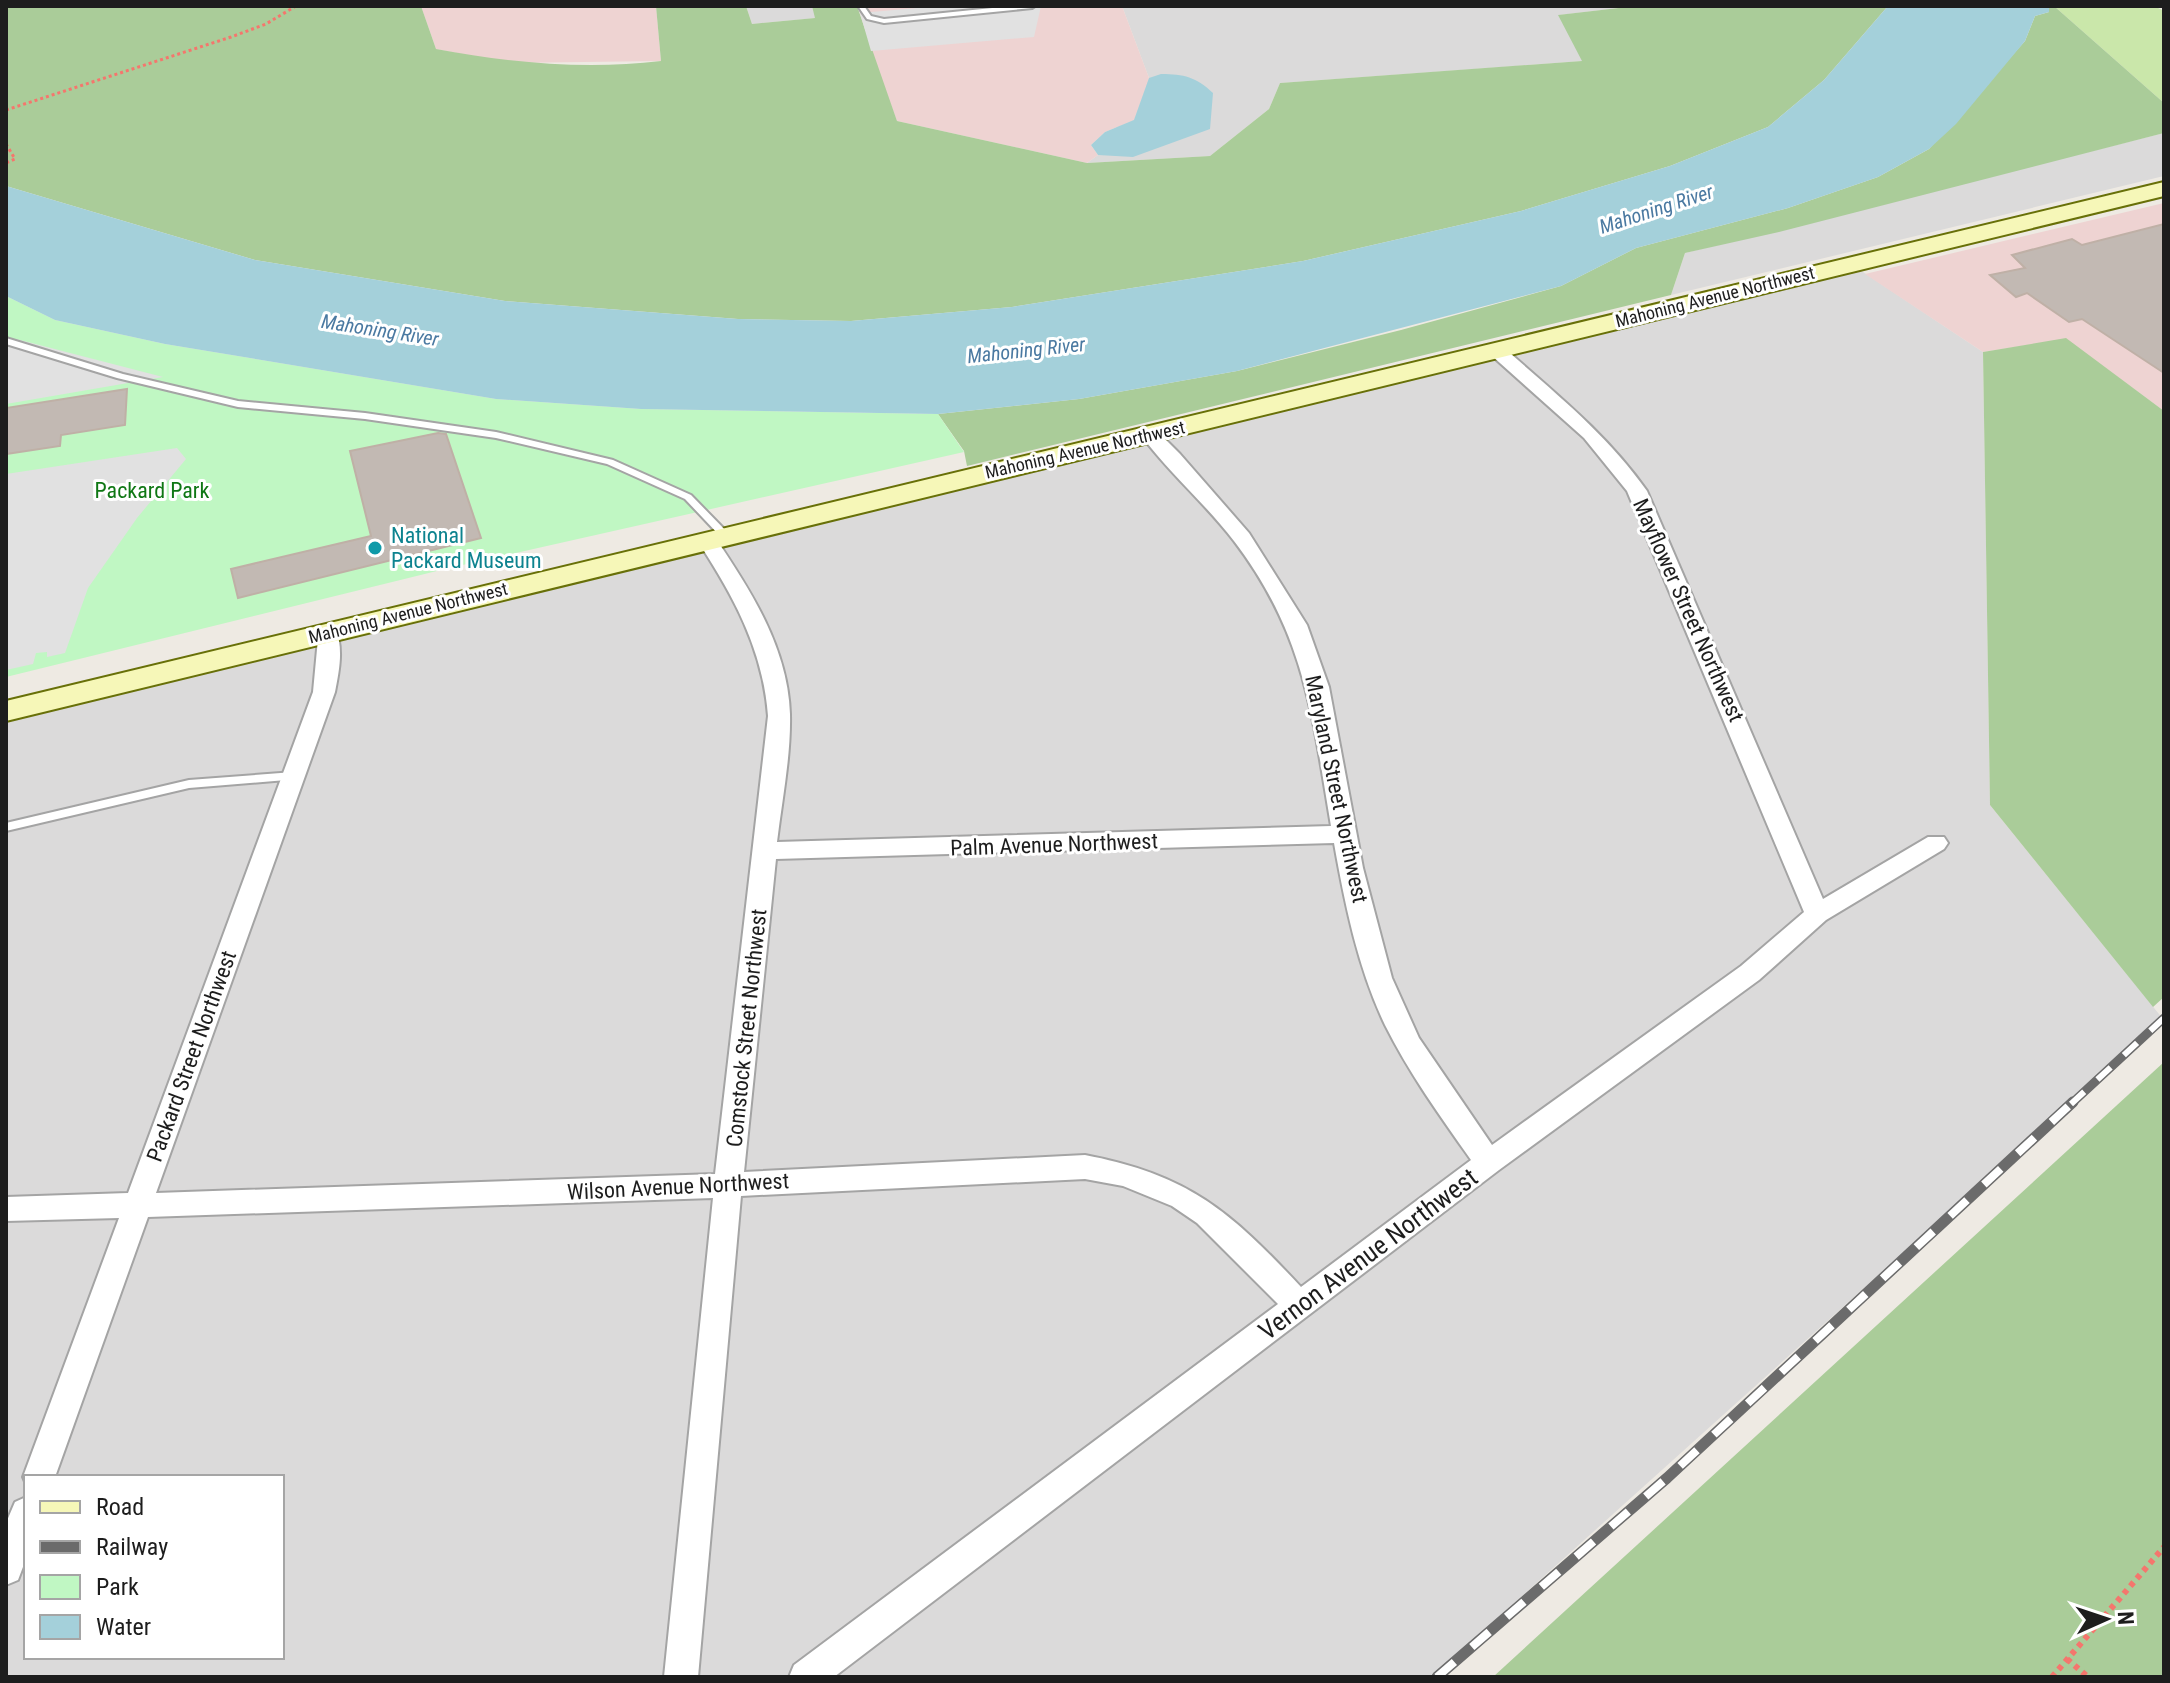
<svg xmlns="http://www.w3.org/2000/svg" width="2170" height="1683" font-family="'Roboto Condensed',sans-serif">
<style>
.residential{fill:#dbdada;fill-rule:evenodd}
.commercial{fill:#eed3d2}
.grass{fill:#cae7aa}
.forest{fill:#ac9}
.park{fill:#c0f7c3}
.parking{fill:#e1e1e1}
.water{fill:#a4d0da}
.building{fill:#c2b9b3;stroke:#bfb0a6;stroke-width:2}
.lines{fill:none;stroke-linecap:round;stroke-linejoin:round}
.lane-casing{stroke:#a4a4a4;stroke-width:4}
.street-casing{stroke:#a4a4a4;stroke-width:4}
.secondary-casing{stroke:#687008;stroke-width:4}
.path-far1{stroke:#f5766d;stroke-width:3;stroke-dasharray:3 3;stroke-linecap:butt}
.path{stroke:#f5766d;stroke-width:6;stroke-dasharray:5 5;stroke-linecap:butt}
.lane{fill:#fff;fill-rule:evenodd}
.street{fill:#fff;fill-rule:evenodd}
.secondary{fill:#f6f7b8;fill-rule:evenodd}
.rail-far1-casing{stroke:#6b6b6b;stroke-width:9}
.rail-casing{stroke:#6b6b6b;stroke-width:11}
.rail-far1{stroke:#fff;stroke-width:6;stroke-dasharray:18;stroke-linecap:butt}
.rail{stroke:#fff;stroke-width:8;stroke-dasharray:23;stroke-linecap:butt}
.culture-dot{fill:#0f9aa8;stroke:#fff;stroke-width:3}
.labels{text-anchor:middle;stroke-width:6;stroke-linejoin:round;paint-order:stroke}
.far-street-label{font-size:18px;fill:#1d1d1d;stroke:#fff}
.far-water-label{font-size:20px;font-style:italic;fill:#4a79a1;stroke:#fff}
.park-label{font-size:22px;fill:#0f7714;stroke:#fff}
.culture-label{font-size:22px;fill:#0d838f;stroke:#fff;text-anchor:start}
.street-label{font-size:22px;fill:#1d1d1d;stroke:#fff}
.near-street-label{font-size:26px;fill:#1d1d1d;stroke:#fff}
</style>
<rect width="100%" height="100%" fill="#eeeae3"/>
<path class="residential" d="M746 6H812L816 18 752 24Z
M1122 6H1636L1559 15 1583 61 1280 83 1269 109 1210 156 1087 163 1098 155 1149 78Z
M2164 133V176L1671 295 1685 253Z
M1851 264 1983 352 1990 805 2163 1019 1432 1677H6V711ZM26 1477H282V1657H26Z"/>
<path class="commercial" d="M421 6H656L661 61 507 63 436 49Z
M858 6H1122L1149 78 1134 120 1105 132 1091 145 1098 155 1087 163 897 121 871 51Z
M2164 203V411L2066 339 1983 352 1865 274Z"/>
<path class="grass" d="M2054 6H2154L2164 11V103Z"/>
<path class="forest" d="M6 6H421L436 49C510 63 586 70 661 61L656 6H746L752 24 815 18 812 6H857L897 121 1087 163 1210 156 1269 109 1280 83 1582 61 1558 15 1636 6H1888L1824 80 1768 127 1670 166 1521 211 1303 261 1012 307 851 321 738 319 505 301 255 260 6 186Z
M2049 6H2054L2164 103V133L1779 232 1685 253 1671 295 967 466 964 451 938 414 1079 399 1237 371 1401 330 1561 286 1636 248 1788 208 1878 177 1929 149 2025 41 2035 16 2049 12Z
M2066 338 2164 411V997L2153 1007 1990 805 1983 352Z
M2164 1062V1677H1493Z"/>
<path class="park" d="M6 296 55 320 165 344 496 399 641 409 938 414 964 452 445 569 6 677Z"/>
<path class="parking" d="M940 6H1041L1034 37 871 51 860 13Z
M16 339 163 377 6 404V343Z
M177 448 186 459 137 518 88 588 65 653 47 657V652L36 653 33 664 6 670V474Z"/>
<path class="water" d="M1888 6H2049V12L2035 16 2025 41 1956 124 1929 149 1878 177 1788 208 1636 248 1561 286 1237 371 1079 399 938 414 641 409 496 399 165 344 55 320 6 296V186L255 260 505 301 738 319 851 321 1012 307 1303 261 1521 211 1670 166 1768 127 1824 80Z
M1161 74C1184 74 1196 77 1213 93L1210 129 1133 157 1098 155 1091 145 1105 132 1134 120 1149 78Z"/>
<path class="building" d="M2164 224V373L2082 319 2069 322 2027 293 2016 297 1990 275 2025 268 2012 255 2072 239 2082 245Z
M127 389 125 425 61 435 60 446 6 454V408Z
M438 433 446 434 481 538 238 598 231 569 371 536 350 451Z"/>
<g class="lines">
<g class="lane-casing">
<path id="lane" d="M858 6H864L871 16 884 19 1012 6H1035L1032 8 884 23 867 19Z
M6 338 123 374 238 401 365 413 496 432 613 460 691 495 730 535 729 537H721L685 499 607 464 496 438 365 419 238 407 117 378 6 344Z
M294 772 300 776 298 779 189 788 6 831V823L189 780Z"/>
</g>
<g class="street-casing">
<path id="street" d="M1497 346 1503 347C1555 393 1607 434 1647 491L1823 899 1928 837H1944L1948 843 1944 849 1826 920 1759 980 1499 1170 834 1677H789L794 1665 1278 1304 1197 1223 1172 1206 1123 1186 1085 1179 741 1196 698 1677H664L713 1198 148 1217 55 1477H26V1484L23 1477 119 1218 6 1221V1197L128 1193 313 692 319 628H335C344 647 339 672 335 692L156 1193 715 1174 768 716C763 649 733 595 697 540L700 536H714C750 589 788 648 790 714 791 756 782 800 777 842L1331 826C1312 714 1305 634 1234 541 1205 503 1168 472 1141 435L1150 429 1157 431 1180 454 1249 533 1307 625 1329 687 1363 868 1392 978 1419 1038 1492 1145 1741 966 1804 912 1627 491 1584 438 1491 355V347ZM1334 843C1345 905 1358 968 1385 1025 1409 1073 1440 1116 1471 1160L1301 1287C1230 1211 1189 1175 1085 1155L744 1172 776 859Z
M26 1497V1559L18 1580 6 1585V1523L15 1502Z"/>
</g>
<g class="secondary-casing">
<path id="secondary" d="M2164 182V196L6 721V701Z"/>
</g>
<path class="path-far1" d="M6 110 231 37 266 24 296 6
M6 144 15 159 6 163"/>
<path class="path" d="M2067 1659 2088 1677
M2052 1677 2164 1547"/>
<use href="#lane" class="lane"/>
<use href="#street" class="street"/>
<use href="#secondary" class="secondary"/>
<g class="rail-far1-casing">
<path id="rail-far1" d="M2071 1104 2164 1018"/>
</g>
<g class="rail-casing">
<path id="rail" d="M1437 1677 1667 1478 2073 1102"/>
</g>
<use href="#rail-far1" class="rail-far1"/>
<use href="#rail" class="rail"/>
</g>
<circle class="culture-dot" cx="375" cy="548" r="8"/>
<g class="labels">
<g class="far-street-label">
<text transform="translate(1715 297) rotate(-14)" y="6">Mahoning Avenue Northwest</text>
<text transform="translate(1085 450) rotate(-13)" y="6">Mahoning Avenue Northwest</text>
<text transform="translate(408 613) rotate(-14)" y="6">Mahoning Avenue Northwest</text>
</g>
<g class="far-water-label">
<text transform="translate(1656 209) rotate(-18)" y="7">Mahoning River</text>
<text transform="translate(380 330) rotate(9)" y="7">Mahoning River</text>
<text transform="translate(1026 350) rotate(-6)" y="7">Mahoning River</text>
</g>
<g class="park-label">
<text x="152" y="498">Packard Park</text>
</g>
<g class="culture-label">
<text x="391" y="543">National<tspan x="391" dy="25">Packard Museum</tspan></text>
</g>
<g class="street-label">
<text transform="translate(1689 610) rotate(66)" y="8">Mayflower Street Northwest</text>
<text transform="translate(1337 789) rotate(78)" y="8">Maryland Street Northwest</text>
<text transform="translate(1054 844) rotate(-2)" y="8">Palm Avenue Northwest</text>
<text transform="translate(746 1028) rotate(-84)" y="8">Comstock Street Northwest</text>
<text transform="translate(191 1056) rotate(-70)" y="8">Packard Street Northwest</text>
<text transform="translate(678 1186) rotate(-3)" y="8">Wilson Avenue Northwest</text>
</g>
<g class="near-street-label">
<text transform="translate(1368 1254) rotate(-37)" y="9">Vernon Avenue Northwest</text>
</g>
</g>
<rect width="2170" height="1683" fill="none" stroke="#1d1d1d" stroke-width="16"/>
<rect x="24" y="1475" width="260" height="184" fill="#ffffff" stroke="#a5a5a5" stroke-width="2"/>
<rect x="40" y="1501" width="40" height="12" fill="#f6f7b8" stroke="#a5a5a5" stroke-width="2"/>
<text x="96" y="1515" font-size="24" fill="#1d1d1d">Road</text>
<rect x="40" y="1541" width="40" height="12" fill="#6b6b6b" stroke="#a5a5a5" stroke-width="2"/>
<text x="96" y="1555" font-size="24" fill="#1d1d1d">Railway</text>
<rect x="40" y="1575" width="40" height="24" fill="#c0f7c3" stroke="#a5a5a5" stroke-width="2"/>
<text x="96" y="1595" font-size="24" fill="#1d1d1d">Park</text>
<rect x="40" y="1615" width="40" height="24" fill="#a4d0da" stroke="#a5a5a5" stroke-width="2"/>
<text x="96" y="1635" font-size="24" fill="#1d1d1d">Water</text>
<g transform="translate(2106 1619) rotate(87)" stroke="#ffffff" stroke-width="6" paint-order="stroke">
<path d="M0-6L14 30L0 20L-14 30Z" fill="#1d1d1d"/>
<text y="-12" font-size="22" font-weight="bold" text-anchor="middle" fill="#1d1d1d">N</text>
</g>
</svg>
